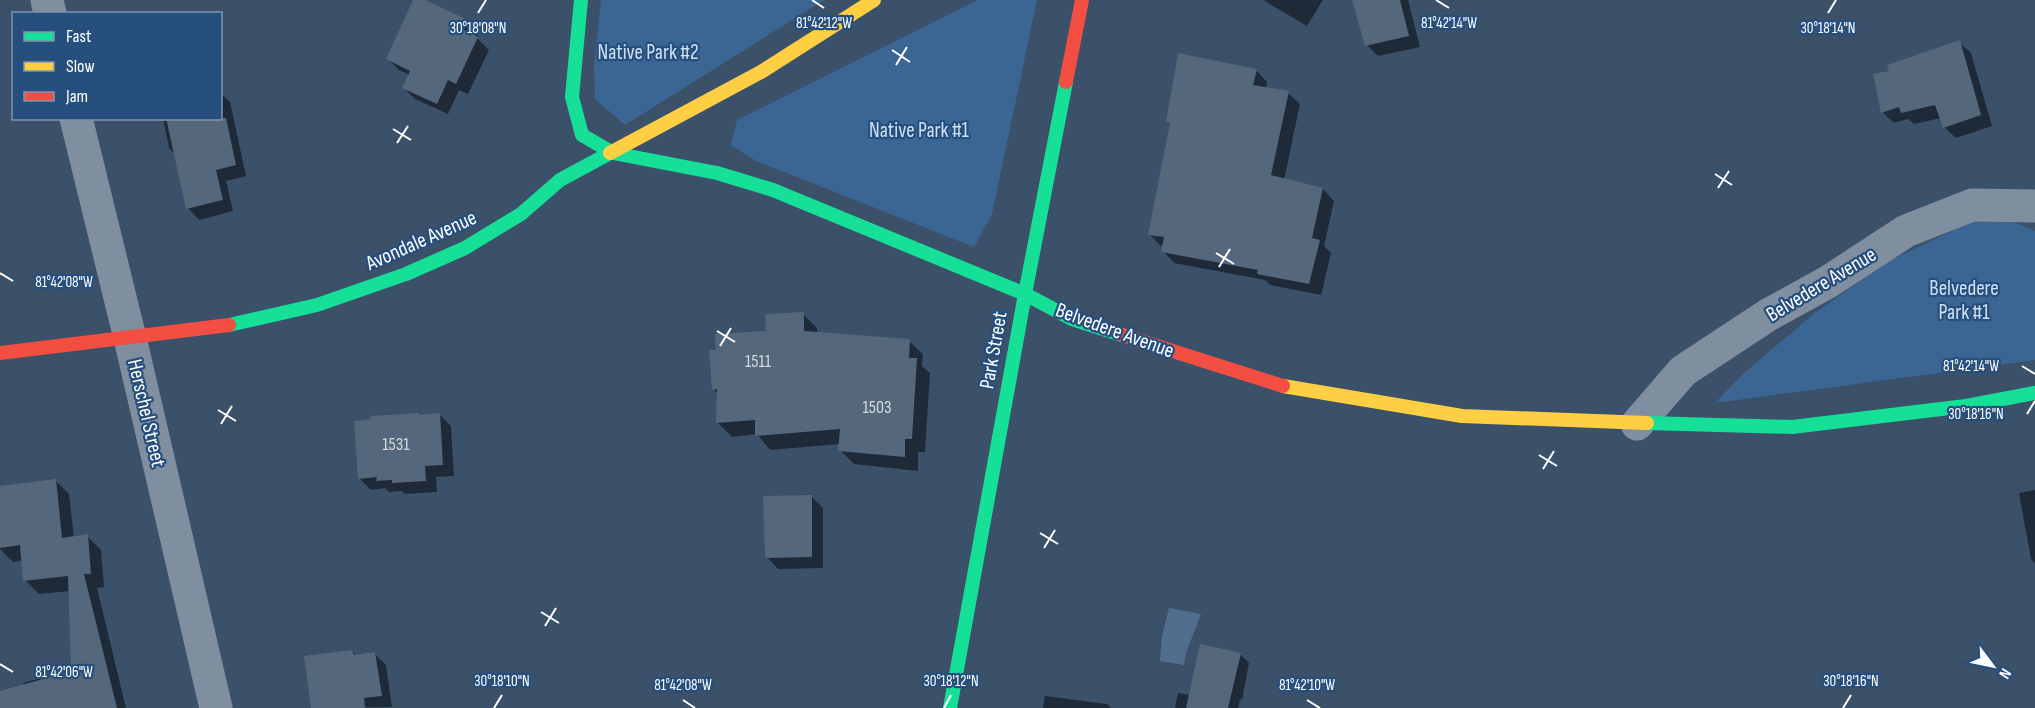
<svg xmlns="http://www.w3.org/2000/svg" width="2035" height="708" font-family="'Sofia Sans Condensed',sans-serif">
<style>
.green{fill:#3b6694}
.water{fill:#516e8e}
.shadow{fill:#0007}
.building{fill:#55677b}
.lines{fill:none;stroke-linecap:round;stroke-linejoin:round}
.street{stroke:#808fa0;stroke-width:33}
.fast{stroke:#16e098;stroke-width:14}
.slow{stroke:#ffcf43;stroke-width:14}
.jam{stroke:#f24e42;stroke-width:14}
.ticks{fill:none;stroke:#fff;stroke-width:2}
.labels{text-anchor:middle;stroke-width:4.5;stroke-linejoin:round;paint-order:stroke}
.number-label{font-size:18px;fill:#d4d9de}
.park-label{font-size:21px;fill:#cfe1f4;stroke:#274f7d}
.street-label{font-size:21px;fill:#fff;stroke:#274f7d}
.ticks-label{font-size:15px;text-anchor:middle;fill:#fff;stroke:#274f7d;stroke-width:4.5;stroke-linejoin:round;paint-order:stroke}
</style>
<rect width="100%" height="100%" fill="#3b5069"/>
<path class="green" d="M601 0H824L625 125 595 99 594 65Z
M978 0H1037L992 214 974 247 756 161 731 145 737 120Z
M2011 221 2035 231V360L1715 403 1744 373 1816 312 1889 261 1970 222Z"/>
<path class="water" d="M1169 608 1201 614 1186 653 1184 665 1160 661 1162 636Z"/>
<path class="shadow" d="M415 0H421L468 22 479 33 477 38 489 50 468 94 459 90 448 114 415 99 404 88 410 75 399 70 387 58Z
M1263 0H1323L1307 26Z
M1354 0H1408L1420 47 1378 56 1367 45Z
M1959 42 1971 53 1992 126 1956 138 1944 127 1941 118 1914 124 1908 119 1894 123 1882 112Z
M1256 70 1267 82 1266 88 1288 93 1300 104 1284 180 1323 189 1334 201 1324 246 1331 253 1321 295 1270 285 1265 280 1174 263 1163 251 1164 246H1161L1149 234 1171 125 1168 122Z
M220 93 230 102 246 176 226 181 233 211 199 220 188 208 176 155 169 148 163 118H220Z
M803 314 817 328V334L909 341 923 354 922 366 930 373 925 452H918V471L854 464 840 450V444L770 450 757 434 732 437 718 423V394L714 389 718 352 767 333Z
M418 414 420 416 440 415 451 426 454 476 436 477 437 492 405 494 402 491 389 492 385 488 371 490 359 478Z
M55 480 69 494 74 538 87 536 101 550 104 587 97 588 126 708H30L23 683 73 669 70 591 39 594 25 580 23 560 13 562 0 549V488Z
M2035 490V563L2031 559 2019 493Z
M811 496 823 508V568L778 569 767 557Z
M352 651 357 656 375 654 386 665 392 707 313 708Z
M1240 654 1249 663 1242 700 1240 699 1238 708H1175L1178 693 1190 695Z
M1045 696 1107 704 1111 708H1043Z"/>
<path class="building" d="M413 0H425L468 20 464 30 478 37 456 84 448 80 437 104 402 88 410 71 386 59Z
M1352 0H1400L1409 36 1365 46Z
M1960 40 1981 115 1943 128 1935 105 1901 113 1899 107 1881 113 1873 74 1889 71 1887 65Z
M1178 53 1257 69 1253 85 1289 91 1271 175 1323 188 1312 238 1320 240 1309 284 1257 274 1258 270 1161 252 1164 237 1148 235 1170 123 1166 122Z
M166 118H226L236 165 216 170 223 200 186 209Z
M804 312V331L910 339 909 358H917L912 439H905V457L838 451 840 429 755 436V420L716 423 717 389 712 390 709 350H716L715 334 766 331 765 314Z
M419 413V415L440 413 443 465 425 466 426 481 392 483V480L376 481 377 477 358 479 354 421 371 419 370 416Z
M56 479 62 538 88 534 91 574H84L117 708H0V691L43 679V676L71 668 68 576 23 581 20 545 0 548V486Z
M812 495V557L765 558 763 496Z
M1200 644 1241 653 1228 708H1186Z
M352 650 354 655 375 652 382 696 364 698 365 708H311L304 656Z"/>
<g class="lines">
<path class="street" d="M47 0 50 14
M76 118 130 338 216 708
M1637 424 1683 371 1768 315 1828 282 1906 231 1972 205 2035 206"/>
<path class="fast" d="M581 0 572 97 582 135 613 153 717 173 773 190 1025 294 1072 319 1122 335
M229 325 317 305 406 274 465 248 521 214 560 180 610 153
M1647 423 1792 427 1966 406 2035 393
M950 708 1025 294 1066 82"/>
<path class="slow" d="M610 153 761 72 874 0
M1283 386 1462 416 1647 423"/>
<path class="jam" d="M1066 82 1082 0
M1122 335 1283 386
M0 353 229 325"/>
</g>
<path class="ticks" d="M812 0 824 8M1436 0 1449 8M478 13 486 0M1828 13 1836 0M892 50 910 62M896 65 907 47M393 129 411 140M397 143 408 126M1715 174 1732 185M1718 188 1729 171M1216 253 1234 264M1219 267 1230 249M0 273 13 281M717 331 735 342M720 346 731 328M2022 366 2035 374M218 410 236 421M2027 414 2035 401M221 424 232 406M1539 455 1557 466M1543 469 1554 451M1040 533 1058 544M1044 548 1055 530M541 612 559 623M545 626 556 608M0 664 13 672M683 700 695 708M1307 700 1320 708M494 708 502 695M944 708 951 695M1843 708 1851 695"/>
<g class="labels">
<g class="number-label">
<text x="758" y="367">1511</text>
<text x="877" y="413">1503</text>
<text x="396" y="450">1531</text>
</g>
<g class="park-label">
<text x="648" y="59">Native Park #2</text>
<text x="919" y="137">Native Park #1</text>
<text x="1964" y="295">Belvedere<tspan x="1964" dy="24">Park #1</tspan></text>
</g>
<g class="street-label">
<text transform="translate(421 240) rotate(-24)" y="7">Avondale Avenue</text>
<text transform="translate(1821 284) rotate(-31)" y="7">Belvedere Avenue</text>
<text transform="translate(1115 330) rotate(20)" y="7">Belvedere Avenue</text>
<text transform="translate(993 350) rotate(-80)" y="7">Park Street</text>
<text transform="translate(147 413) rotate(77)" y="7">Herschel Street</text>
</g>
</g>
<g class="ticks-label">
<text x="1449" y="28">81°42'14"W</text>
<text x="824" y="28">81°42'12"W</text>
<text x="478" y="33">30°18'08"N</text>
<text x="1828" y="33">30°18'14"N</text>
<text x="64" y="287">81°42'08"W</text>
<text x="1971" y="371">81°42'14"W</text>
<text x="1976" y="419">30°18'16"N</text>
<text x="64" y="677">81°42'06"W</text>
<text x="502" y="686">30°18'10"N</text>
<text x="951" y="686">30°18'12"N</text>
<text x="1851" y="686">30°18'16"N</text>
<text x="683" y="690">81°42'08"W</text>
<text x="1307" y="690">81°42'10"W</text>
</g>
<rect x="12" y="12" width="210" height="108" fill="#274f7d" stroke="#7d95b1" stroke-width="1.5"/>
<rect x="24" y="32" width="30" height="9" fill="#16e098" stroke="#7d95b1" stroke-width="1.5"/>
<text x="66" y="42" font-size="18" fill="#ffffff">Fast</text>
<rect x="24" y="62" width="30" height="9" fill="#ffcf43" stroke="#7d95b1" stroke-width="1.5"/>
<text x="66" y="72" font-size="18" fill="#ffffff">Slow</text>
<rect x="24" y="92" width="30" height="9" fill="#f24e42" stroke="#7d95b1" stroke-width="1.5"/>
<text x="66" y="102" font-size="18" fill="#ffffff">Jam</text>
<g transform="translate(1993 666) rotate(122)" stroke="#274f7d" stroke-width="4.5" paint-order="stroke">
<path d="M0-4.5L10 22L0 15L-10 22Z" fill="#ffffff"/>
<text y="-9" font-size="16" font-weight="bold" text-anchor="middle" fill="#ffffff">N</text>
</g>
</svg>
